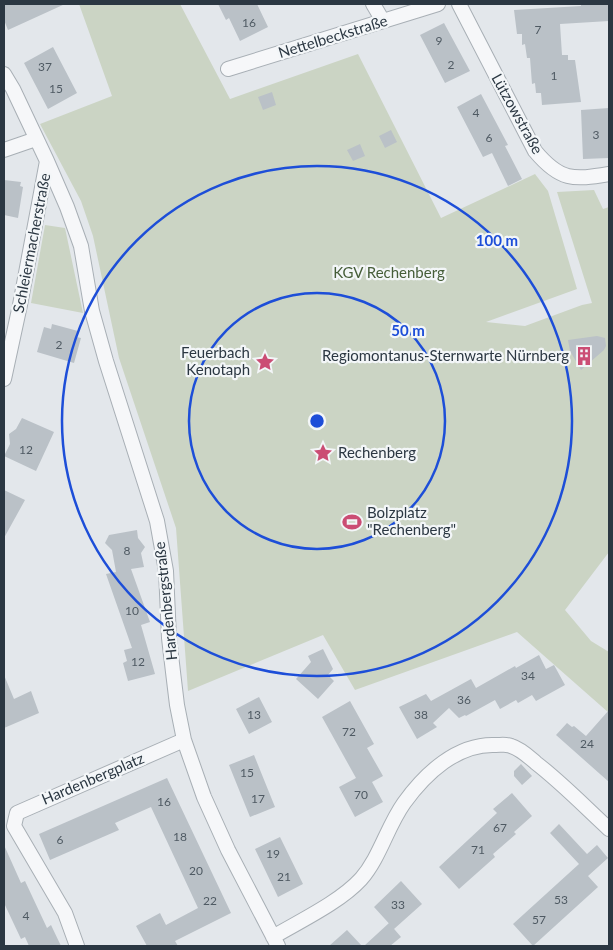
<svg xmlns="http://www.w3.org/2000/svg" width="613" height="950" font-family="Lato,sans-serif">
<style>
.green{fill:#cbd4c4}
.building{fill:#bac1c7}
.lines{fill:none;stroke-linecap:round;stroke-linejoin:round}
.minor-casing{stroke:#a8afb5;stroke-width:16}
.minor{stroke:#f6f7f9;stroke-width:14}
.ring{fill:none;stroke:#1d4ed8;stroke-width:2.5}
.labels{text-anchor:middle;stroke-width:4.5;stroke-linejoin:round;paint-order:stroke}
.number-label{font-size:12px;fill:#4f5a63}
.street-label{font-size:15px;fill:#2b3742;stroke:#f3f6f8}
.park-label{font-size:15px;fill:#465e39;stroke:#f3f6f8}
.poi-label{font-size:15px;fill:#2b3742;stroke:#f3f6f8;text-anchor:end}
.centre{fill:#1d4ed8;stroke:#f3f6f8;stroke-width:2.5}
.ring-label{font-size:15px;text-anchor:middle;font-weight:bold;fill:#1d4ed8;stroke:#f3f6f8;stroke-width:4.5;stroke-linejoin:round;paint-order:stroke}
</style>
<rect width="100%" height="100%" fill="#e3e7eb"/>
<path class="green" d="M79 4H180L230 99 358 54 441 218 535 174 548 191 577 289 486 322 525 326 582 305 592 303 557 192 594 190 603 209 609 207V552L565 610 591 641 609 652V713L517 632 355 690 323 635 188 691 176 528 119 358 93 236 81 201 40 124 112 96Z
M45 225 65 228 83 313 31 303Z"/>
<path class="building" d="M4 4H65L8 30 4 20Z
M218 4H257L268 27 240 41 229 18 226 20Z
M581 4H609V21L560 24 562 55H568V60H575L581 102 542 105 541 93H536L535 83 532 84 530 58H527L525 44 522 45V34H517L514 10 581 6Z
M444 23 470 71 445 83 420 35Z
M53 47 77 93 48 109 24 63Z
M272 92 276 105 263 110 258 97Z
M481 94 508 145 505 146 522 179 508 186 492 153 483 157 457 107Z
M609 108V158L583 159 581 110Z
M391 130 397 142 385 148 379 136Z
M360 144 365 156 353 161 347 150Z
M4 180 21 182 20 186 23 187 18 218 4 215Z
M52 324 78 331 76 337 81 338 74 363 37 352 44 327 51 329Z
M597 336 605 338 606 346 604 350 581 370 570 351 568 340Z
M22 418 54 432 36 471 4 456 10 444 9 434 16 429Z
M4 490 25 500 4 538Z
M137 530 138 538 145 547 141 553 144 567 131 569 150 622 141 625 155 674 128 681 123 663 127 661 124 650 132 648 106 574 116 572 112 550 105 543 109 535Z
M323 649 333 669 328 675 334 681 318 699 296 679 311 662 308 656Z
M539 655 546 669 554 665 565 685 536 701 532 695 518 703 516 700 500 709 495 700 466 716 465 715 459 718 449 708 433 723 437 727 417 739 399 707 426 694 431 701 471 679 476 688 515 666 516 668Z
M4 675 14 699 31 691 39 713 4 728Z
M259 697 272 722 249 734 236 709Z
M350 701 374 744 367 748 383 776 372 782 383 802 355 817 339 787 356 778 322 717Z
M609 710V782L556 735 567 723 572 727 574 726 586 736Z
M254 755 275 807 250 817 229 765Z
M521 764 532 776 522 785 514 776V771Z
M167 778 231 913 175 941 178 946H147L136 926 160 913 166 925 198 908 151 807 115 823 119 830 50 860 39 834Z
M512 793 532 816 514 832 516 834 493 854 495 857 459 889 439 867 497 813 493 809Z
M559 824 587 854 597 845 608 858 588 876 598 887 533 946 513 924 579 864 550 833Z
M280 837 303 884 278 897 255 849Z
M4 845 21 883 25 881 47 928 51 925 61 946H29L25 937 21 939 4 903Z
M401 881 422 904 394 929 374 907Z
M389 923 401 937 390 946H364Z
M347 930 362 946H329Z"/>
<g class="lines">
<g class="minor-casing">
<path id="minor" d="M373 4 383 21
M459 4 535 151C560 181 573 180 609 174
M228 69 438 4
M4 74 13 89 47 161 20 305 4 379
M4 150 36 139
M47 161 67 207 81 246 92 311 106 361 157 521 166 571 169 638 173 672 177 705 184 740 204 797 228 850 278 946
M273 937C300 921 340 902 361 879 380 857 387 827 404 803 425 774 457 743 496 745 501 745 507 744 511 746 521 749 529 757 536 763 562 783 585 807 609 829
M77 946 65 913 14 826 17 813 184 740"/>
</g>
<use href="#minor" class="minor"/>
</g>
<g class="ring">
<circle cx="317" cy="421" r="128"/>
<circle cx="317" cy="421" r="255"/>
</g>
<defs>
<g id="building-bare" transform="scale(1.5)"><path d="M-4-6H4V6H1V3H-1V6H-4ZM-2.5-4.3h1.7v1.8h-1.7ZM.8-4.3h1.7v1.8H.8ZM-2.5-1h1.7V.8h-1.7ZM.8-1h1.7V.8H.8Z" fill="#cb4d74" stroke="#f3f6f8" stroke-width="2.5" paint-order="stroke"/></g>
<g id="sight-bare" transform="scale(1.5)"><path d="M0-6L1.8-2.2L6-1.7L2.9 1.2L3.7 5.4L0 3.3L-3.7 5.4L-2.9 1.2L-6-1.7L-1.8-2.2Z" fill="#cb4d74" stroke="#f3f6f8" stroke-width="2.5" paint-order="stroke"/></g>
<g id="stadium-bare" transform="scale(1.5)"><path d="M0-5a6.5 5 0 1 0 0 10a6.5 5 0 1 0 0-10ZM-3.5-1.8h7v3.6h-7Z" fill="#cb4d74" stroke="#f3f6f8" stroke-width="2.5" paint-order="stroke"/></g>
</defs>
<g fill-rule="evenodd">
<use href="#building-bare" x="584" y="356"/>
<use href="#sight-bare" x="265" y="362"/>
<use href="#sight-bare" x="323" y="453"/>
<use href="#stadium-bare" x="352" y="522"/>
</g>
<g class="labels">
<g class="number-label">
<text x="249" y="27">16</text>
<text x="538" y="34">7</text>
<text x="439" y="45">9</text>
<text x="451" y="69">2</text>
<text x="45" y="71">37</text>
<text x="554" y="80">1</text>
<text x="56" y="93">15</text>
<text x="476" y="117">4</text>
<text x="596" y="139">3</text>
<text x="489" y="142">6</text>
<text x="59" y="349">2</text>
<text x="26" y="454">12</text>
<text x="127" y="555">8</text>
<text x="132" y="615">10</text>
<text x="138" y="666">12</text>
<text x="528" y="680">34</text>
<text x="464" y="704">36</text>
<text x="254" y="719">13</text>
<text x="421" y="719">38</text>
<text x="349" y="736">72</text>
<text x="587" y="748">24</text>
<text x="247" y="777">15</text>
<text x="361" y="799">70</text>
<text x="258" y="803">17</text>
<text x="164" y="806">16</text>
<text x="500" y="832">67</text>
<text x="180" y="841">18</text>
<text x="60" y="844">6</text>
<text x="478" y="854">71</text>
<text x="273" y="858">19</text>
<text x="196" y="875">20</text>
<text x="284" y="881">21</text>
<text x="561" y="904">53</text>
<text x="210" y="905">22</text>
<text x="398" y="909">33</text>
<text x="26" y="920">4</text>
<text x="539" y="924">57</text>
</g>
<g class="street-label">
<text transform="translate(333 37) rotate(-17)" y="5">Nettelbeckstraße</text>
<text transform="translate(517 114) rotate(61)" y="5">Lützowstraße</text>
<text transform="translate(32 243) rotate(-79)" y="5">Schleiermacherstraße</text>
<text transform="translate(166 601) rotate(-96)" y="5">Hardenbergstraße</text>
<text transform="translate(93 779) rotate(-23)" y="5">Hardenbergplatz</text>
</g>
<g class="park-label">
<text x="389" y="278">KGV Rechenberg</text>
</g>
<g class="poi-label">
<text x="250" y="358">Feuerbach<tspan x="250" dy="17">Kenotaph</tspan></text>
<text x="569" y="361">Regiomontanus-Sternwarte Nürnberg</text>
<text x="338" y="458" text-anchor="start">Rechenberg</text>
<text x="367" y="518" text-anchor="start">Bolzplatz<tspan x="367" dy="17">"Rechenberg"</tspan></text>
</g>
</g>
<circle cx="317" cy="421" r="8" class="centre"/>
<g class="ring-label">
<text x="497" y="246">100 m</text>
<text x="408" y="336">50 m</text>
</g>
<rect width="613" height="950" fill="none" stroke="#2b3742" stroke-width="10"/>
</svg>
